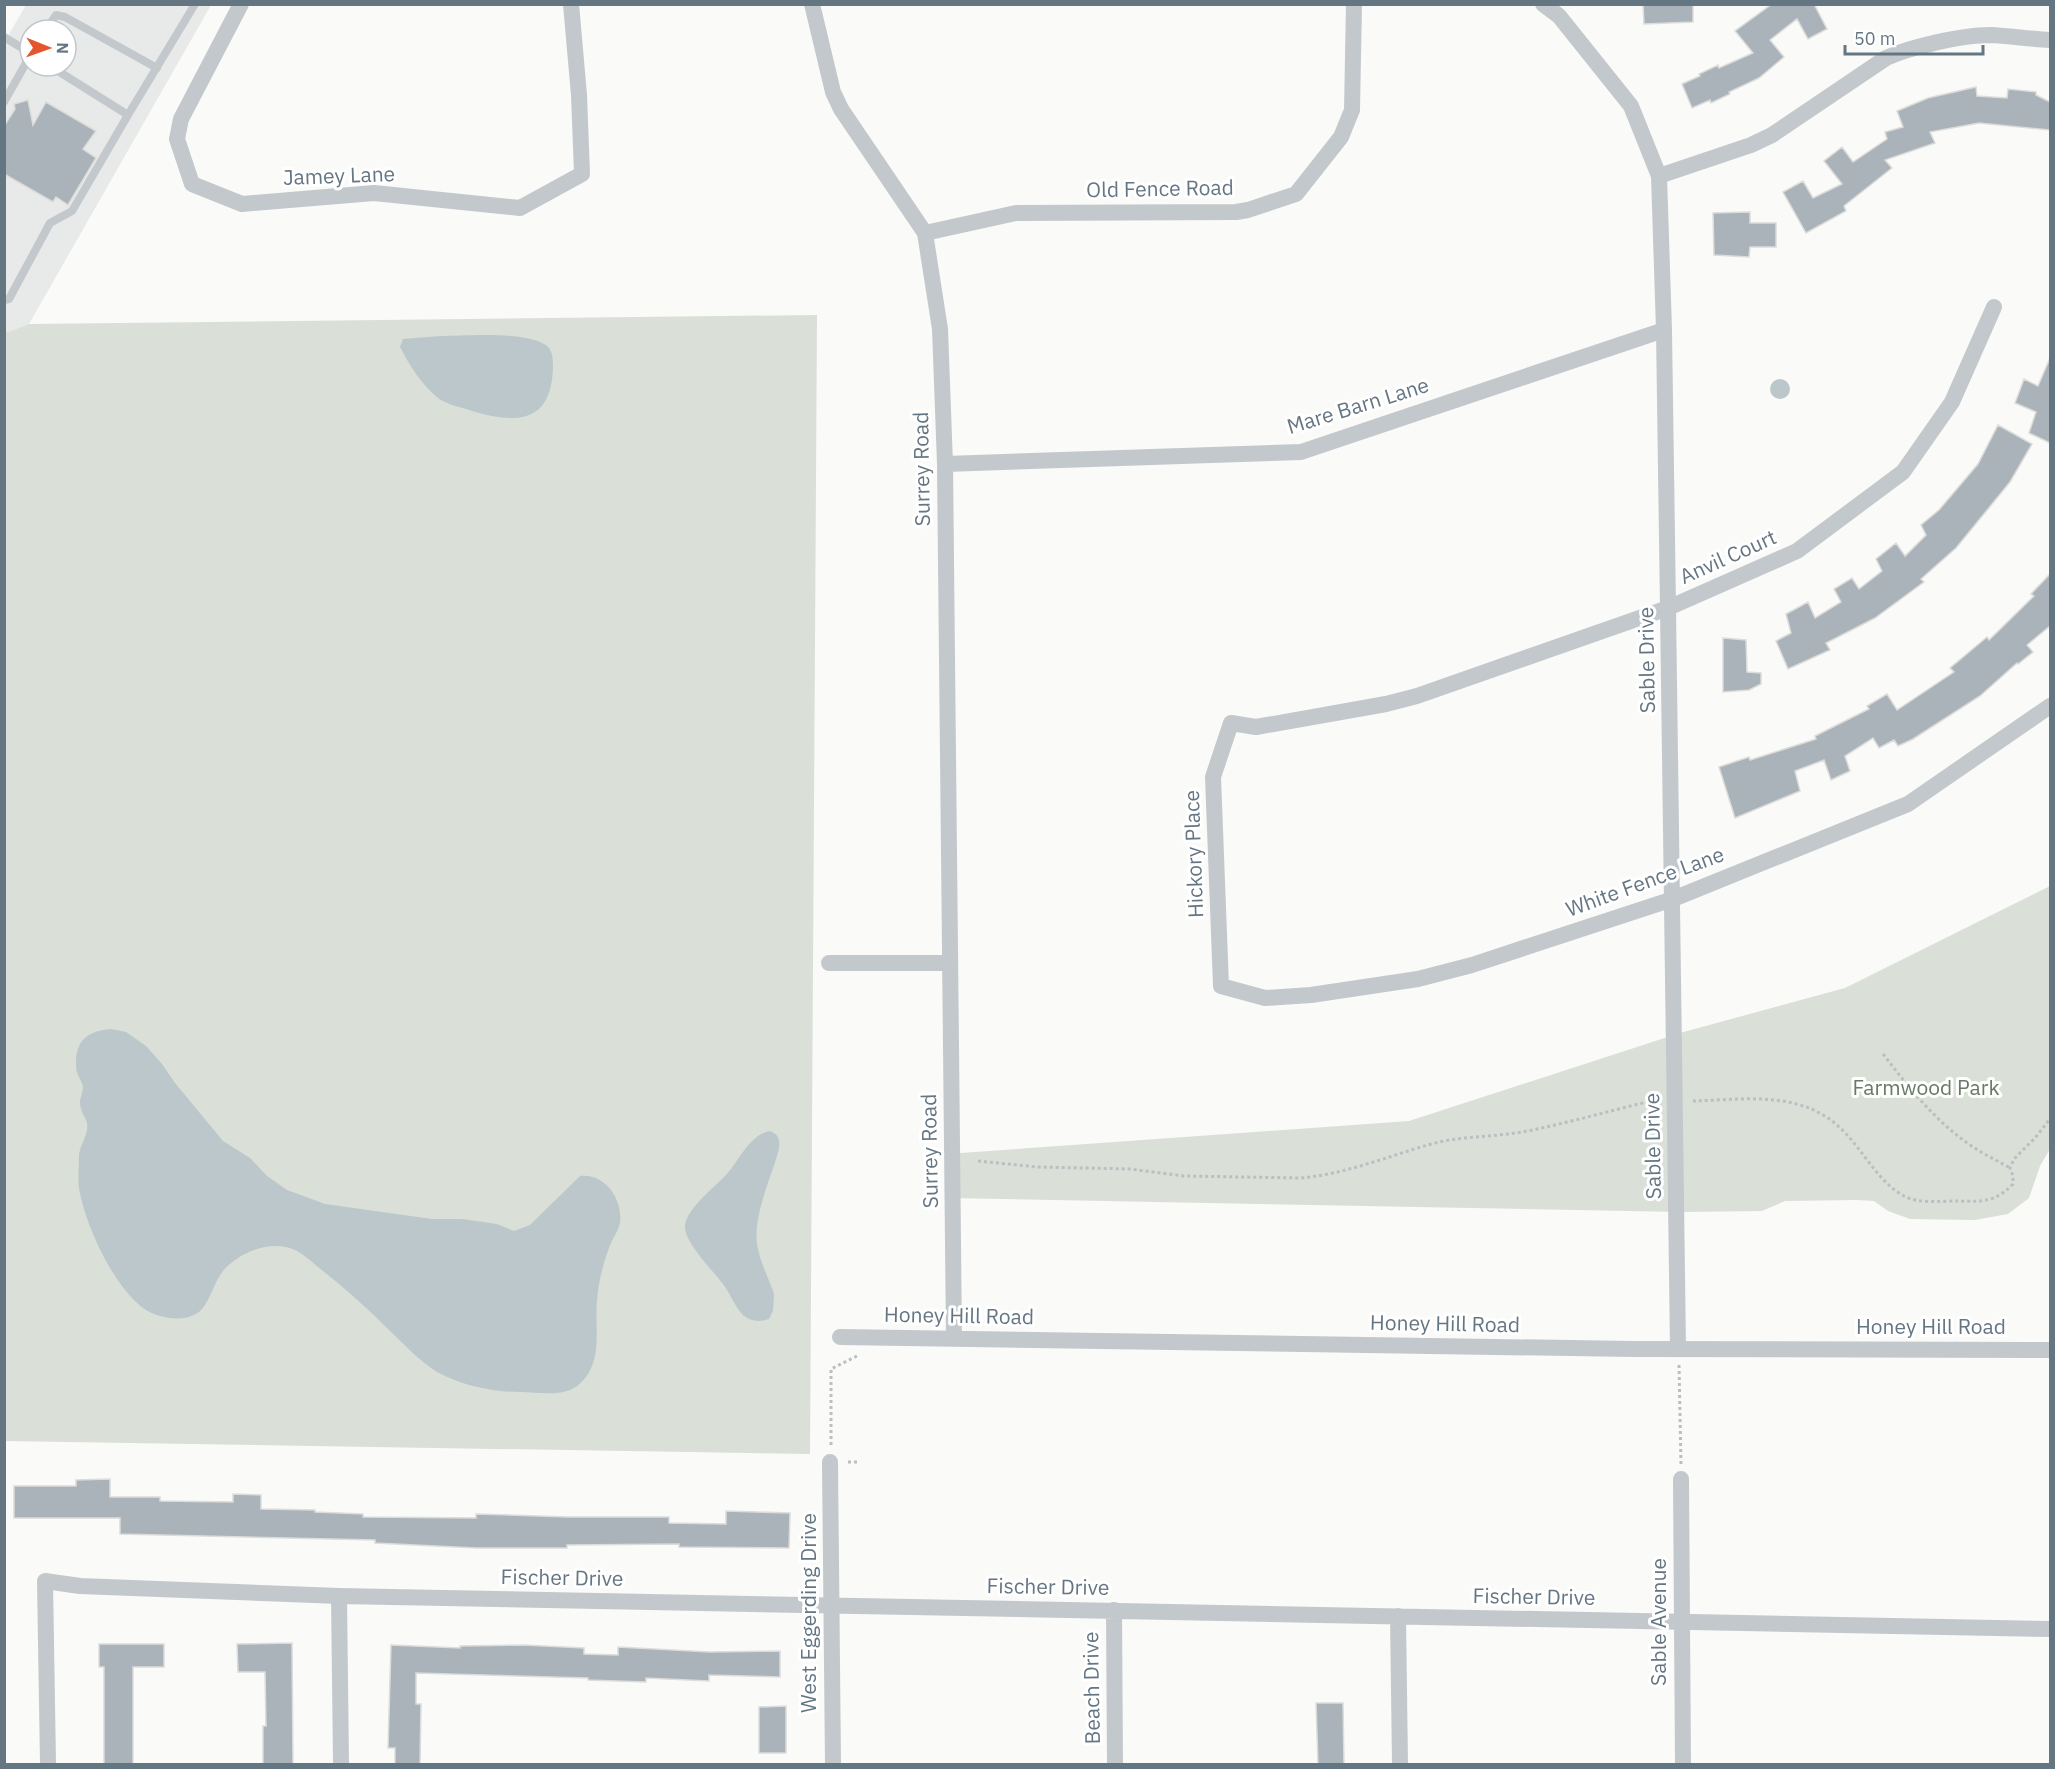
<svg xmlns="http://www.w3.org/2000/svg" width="2055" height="1769" font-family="'IBM Plex Sans',sans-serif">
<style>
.built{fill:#e8e9e9;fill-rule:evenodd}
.green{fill:#dadfd7}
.water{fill:#bbc7cb}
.building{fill:#aab3b9;stroke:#dcdcda;stroke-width:1.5}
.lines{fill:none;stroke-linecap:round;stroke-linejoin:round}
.path{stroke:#bbbfc2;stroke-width:3;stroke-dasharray:3 3;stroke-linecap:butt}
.service{stroke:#c3c8cc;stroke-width:8}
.minor{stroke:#c3c8cc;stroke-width:16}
.labels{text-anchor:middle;stroke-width:6;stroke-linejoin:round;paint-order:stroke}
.street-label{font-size:21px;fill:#657683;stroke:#fff}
.park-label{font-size:21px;fill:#687a64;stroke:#fff}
</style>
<rect width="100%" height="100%" fill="#fafaf8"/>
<path class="built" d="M26 5H211L29 324 5 333V41ZM30 30H66V66H30Z"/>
<path class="green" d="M817 315 810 1454 5 1441V333L29 324Z
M2050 886V1149L2040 1166 2029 1198 2008 1214 1975 1220 1910 1219 1888 1211 1874 1201 1856 1200 1785 1201 1762 1211 1682 1212 948 1198 947 1154 1409 1121 1680 1033 1845 988Z"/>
<path class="water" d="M440 336C466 336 522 331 544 344 553 348 553 359 553 368 551 424 516 424 472 411 461 407 448 405 438 398 421 384 410 366 400 347L403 339Z
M1770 389a10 10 0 1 1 20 0a10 10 0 1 1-20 0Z
M111 1029 126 1032 146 1046 162 1064 175 1083 223 1141 250 1158 267 1176 287 1190 325 1204 432 1219H462L497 1224 514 1231 530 1225 580 1176C605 1173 623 1199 620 1223 618 1232 612 1239 609 1248 603 1264 598 1284 597 1301 595 1322 600 1346 592 1366 588 1376 580 1386 570 1390 556 1396 536 1392 521 1392 493 1392 463 1386 437 1372 419 1361 403 1343 388 1329 367 1308 346 1289 323 1271 314 1264 306 1256 297 1251 273 1238 239 1252 223 1271 215 1281 212 1294 205 1305 194 1324 162 1320 146 1310 114 1289 85 1224 79 1188 78 1182 79 1162 79 1155 80 1145 89 1134 87 1123 85 1116 80 1111 80 1103 80 1097 83 1093 83 1087 82 1081 78 1077 77 1072 76 1071 76 1062 76 1061 77 1038 90 1031 111 1029Z
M770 1131C779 1135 780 1139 779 1149 771 1179 751 1219 758 1249 761 1264 769 1279 774 1294L773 1311 769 1319C760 1322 751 1322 743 1315 735 1307 730 1293 723 1284 714 1272 684 1242 685 1226 687 1206 719 1185 731 1169 741 1156 752 1134 770 1131Z"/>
<path class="building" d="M1643 4H1693V22L1644 24Z
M1772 4H1814L1827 29 1808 39 1797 19 1770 40 1784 57 1759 78 1729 92 1730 94 1711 103 1710 100 1692 108 1682 84 1700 76 1699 74 1718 65 1719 68 1753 53 1735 31Z
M1976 87 1977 96 2007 98 2008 89 2036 92V95L2050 102V130L1979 123 1930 132 1935 143 1885 160 1892 168 1844 206 1846 211 1806 233 1783 192 1803 181 1813 198 1842 184 1824 161 1842 147 1853 162 1887 139 1885 132 1903 127 1897 111 1928 98Z
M28 100 33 125 46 102 96 131 83 149 96 158 68 205 56 197 53 202 4 174V126L15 109 14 104Z
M1750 212V223H1776V247H1750L1749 257 1714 255 1713 213Z
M2050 358V443L2029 433 2036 412 2015 403 2024 379 2038 386Z
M1998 425 2032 444 2010 482 1956 548 1921 579 1924 582 1875 618 1826 643 1830 650 1788 669 1776 641 1791 633 1786 614 1808 602 1815 618 1841 602 1834 589 1852 578 1859 589 1882 571 1876 559 1896 543 1905 556 1926 535 1921 525 1939 510 1978 464Z
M2050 574V626L2027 645 2033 652 2018 664 2017 663 1980 696 1913 739 1898 746 1894 740 1879 748 1873 738 1845 756 1850 771 1831 780 1824 760 1795 771 1800 791 1735 818 1719 767 1749 757 1750 760 1816 739 1815 736 1869 709 1867 706 1887 694 1897 710 1954 672 1950 668 1987 637 1989 640 2034 596 2031 594Z
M1723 638 1746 640 1747 672 1761 673V684L1749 690 1723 692Z
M110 1479V1497H160V1501L233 1502V1494L261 1495V1509L315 1510V1512L363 1514V1517L476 1518V1514L568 1517H669V1523L726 1524V1511L790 1513 789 1548 679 1547V1544L567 1545V1548H476L375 1543V1540L120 1534V1518H14V1486H76V1480Z
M292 1643 293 1764H263V1726H266L265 1672H238L237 1644Z
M99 1644H164V1667H133V1764H104V1667H99Z
M391 1645 460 1648V1646L524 1645 584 1648V1654L618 1655V1647L710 1652 780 1651V1677L709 1675V1681L646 1678V1682L588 1680V1678L416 1673V1704H421L420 1764H395V1748H388Z
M1316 1703H1343L1344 1764H1318Z
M786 1706V1753H759V1707Z"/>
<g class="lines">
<path class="path" d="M1883 1054C1910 1089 1937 1123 1973 1147 1985 1155 1998 1161 2010 1168
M1693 1101C1735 1100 1785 1092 1823 1115 1858 1135 1872 1179 1904 1196 1918 1204 1942 1201 1958 1201 1982 1202 1996 1202 2013 1184V1176L2010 1168 2014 1159 2035 1138 2050 1119
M978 1161 1038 1167 1130 1169 1184 1176 1301 1178C1347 1174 1391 1155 1435 1143 1463 1136 1493 1137 1522 1132 1564 1124 1605 1112 1647 1102H1659
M1679 1365 1681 1464
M831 1445V1369L859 1355
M848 1462H858"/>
<path class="service" d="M46 30 56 15 65 17 157 68
M4 37 30 53
M50 66 128 115 195 4
M4 102 30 56
M4 300 9 299 50 223 72 211 128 115"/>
<path class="minor" d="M241 4 181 119 177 139 192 184 242 204 374 193 520 208 582 174 579 95 571 4
M812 4 833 92 841 109 925 233 940 329 945 464 954 1338
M1543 4 1559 16 1631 106 1659 176 1664 330 1668 608 1678 1348
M1659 176 1751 145 1772 135 1886 58C1910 47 1962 35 1990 35 2010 36 2030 39 2050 40
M925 233 1016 213 1236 212 1248 210 1296 194 1341 137 1352 110 1354 4
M1994 307 1952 402 1903 472 1797 551 1668 608 1417 696 1386 704 1256 727 1231 723 1213 777 1221 986 1265 998 1311 995 1418 979 1472 965 1673 899 1908 804 2050 706
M945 464 1301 452 1664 330
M829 963H950
M840 1337 1633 1349 2050 1350
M830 1462 833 1764
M1681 1479 1683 1764
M339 1596 341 1764
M1114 1610 1115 1764
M1398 1616 1400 1764
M48 1764 45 1581 80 1586 339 1596 2050 1629"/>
</g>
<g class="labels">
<g class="street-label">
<text transform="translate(339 176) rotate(-2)" y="7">Jamey Lane</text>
<text transform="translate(1160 189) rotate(-1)" y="7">Old Fence Road</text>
<text transform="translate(1358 406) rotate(-17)" y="7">Mare Barn Lane</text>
<text transform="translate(922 469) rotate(-91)" y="7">Surrey Road</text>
<text transform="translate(1728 557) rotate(-24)" y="7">Anvil Court</text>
<text transform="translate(1647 660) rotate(-91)" y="7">Sable Drive</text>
<text transform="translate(1194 854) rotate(-92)" y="7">Hickory Place</text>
<text transform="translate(1645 882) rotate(-20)" y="7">White Fence Lane</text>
<text transform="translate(1653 1146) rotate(-91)" y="7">Sable Drive</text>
<text transform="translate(930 1151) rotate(-91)" y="7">Surrey Road</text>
<text transform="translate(959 1316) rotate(1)" y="7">Honey Hill Road</text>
<text transform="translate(1445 1324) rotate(1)" y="7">Honey Hill Road</text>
<text x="1931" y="1334">Honey Hill Road</text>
<text transform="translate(562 1578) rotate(1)" y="7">Fischer Drive</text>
<text transform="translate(1048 1587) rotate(1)" y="7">Fischer Drive</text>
<text transform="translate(1534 1597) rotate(1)" y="7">Fischer Drive</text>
<text transform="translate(809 1613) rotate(-90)" y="7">West Eggerding Drive</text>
<text transform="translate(1659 1622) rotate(-90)" y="7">Sable Avenue</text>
<text transform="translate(1092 1688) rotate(-91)" y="7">Beach Drive</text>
</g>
<g class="park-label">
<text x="1926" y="1095">Farmwood Park</text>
</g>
</g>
<rect width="2055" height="1769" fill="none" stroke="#657683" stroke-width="12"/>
<g transform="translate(48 48) rotate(91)"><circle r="28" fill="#ffffff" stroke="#c1c8cd" stroke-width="1.5"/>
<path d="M0-4.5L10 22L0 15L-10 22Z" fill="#e4572e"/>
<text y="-9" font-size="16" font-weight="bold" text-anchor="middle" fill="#657683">N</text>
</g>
<path d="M1845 45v9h138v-9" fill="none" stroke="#657683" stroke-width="3"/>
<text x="1854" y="45" font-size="18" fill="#657683" stroke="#ffffff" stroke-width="4.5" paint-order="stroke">50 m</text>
</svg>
